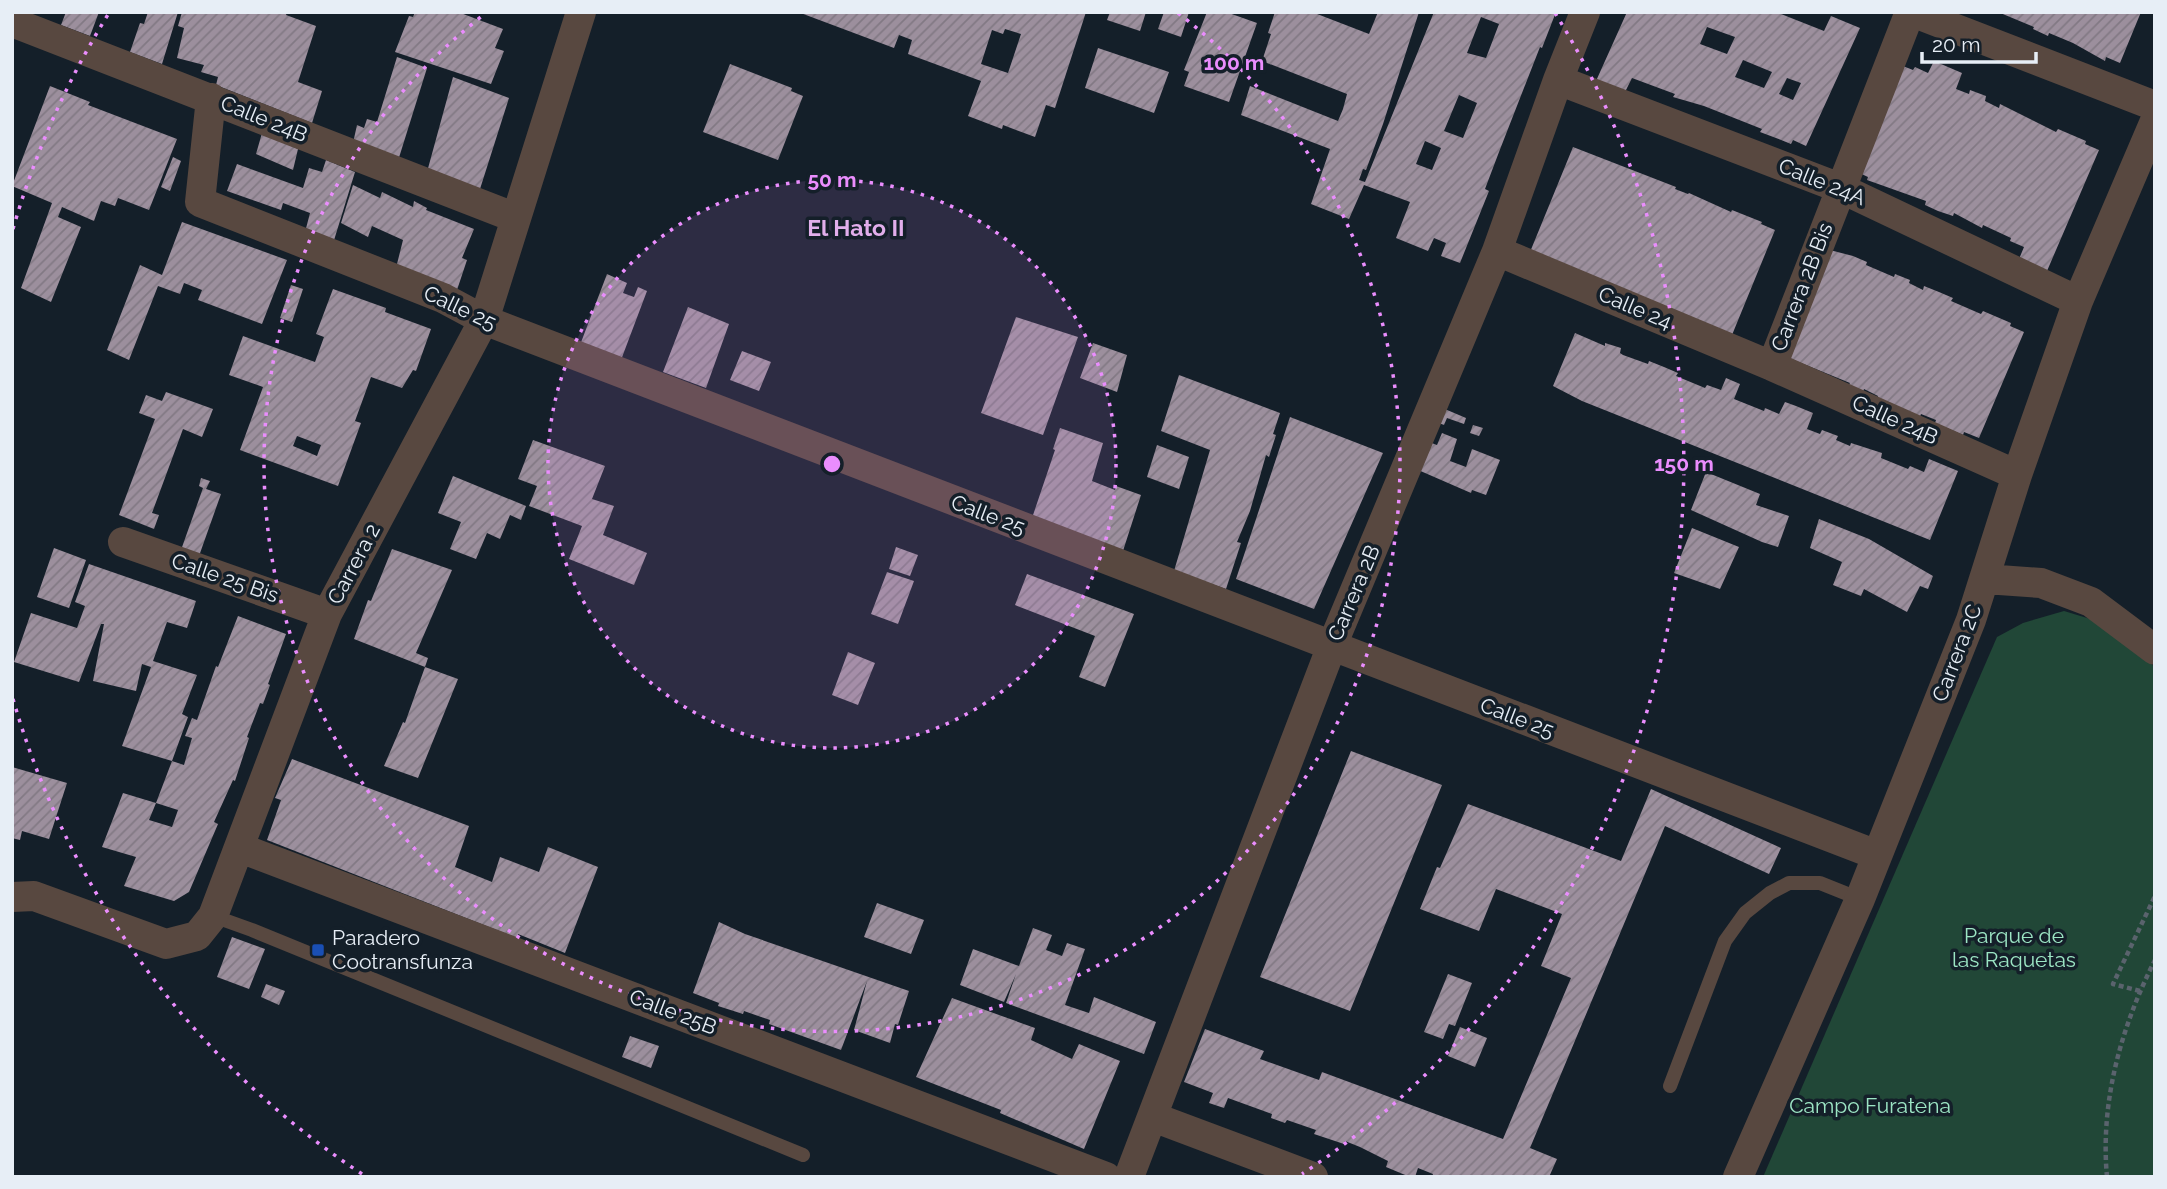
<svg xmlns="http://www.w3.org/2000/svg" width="2167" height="1189" font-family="Raleway,sans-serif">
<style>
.green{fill:#214737}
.building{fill:url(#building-hatch);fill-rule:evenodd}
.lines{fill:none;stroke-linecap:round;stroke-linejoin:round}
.path{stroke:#5a636d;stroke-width:4.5;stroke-dasharray:5 3.5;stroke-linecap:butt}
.lane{stroke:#584840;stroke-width:14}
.street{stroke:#584840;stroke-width:30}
.ring{fill:none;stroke:#ea8dfd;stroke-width:3.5;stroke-dasharray:3.5 7}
.transit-dot{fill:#1a4fb4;stroke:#141f29;stroke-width:2.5}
.labels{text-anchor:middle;stroke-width:7;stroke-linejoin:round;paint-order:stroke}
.street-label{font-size:21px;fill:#e7eef6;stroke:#141f29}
.park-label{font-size:21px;fill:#9ce5c4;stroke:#141f29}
.poi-label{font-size:21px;fill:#e7eef6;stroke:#141f29;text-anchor:start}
.neighbourhood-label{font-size:23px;font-weight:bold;fill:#e1aeeb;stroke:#141f29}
.centre{fill:#ea8dfd;stroke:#141f29;stroke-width:3.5}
.ring-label{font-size:21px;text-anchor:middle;font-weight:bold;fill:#ea8dfd;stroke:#141f29;stroke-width:7;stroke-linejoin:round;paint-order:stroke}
</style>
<defs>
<pattern id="building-hatch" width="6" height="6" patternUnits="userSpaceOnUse" patternTransform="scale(1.75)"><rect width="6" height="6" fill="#9c8f9d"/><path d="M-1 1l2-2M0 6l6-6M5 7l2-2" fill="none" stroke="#827984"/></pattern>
</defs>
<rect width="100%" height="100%" fill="#141f29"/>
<path class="green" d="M2064 611 2097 621 2155 667V1177H1763L1997 637 2023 623Z"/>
<path class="building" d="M66 12H99L90 36 61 25Z
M148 12H178L162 64 130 52 140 23 144 24Z
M182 12H287L286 15 316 26 298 82 322 91 312 123 216 85 218 77 201 72 204 65 177 58 184 28 178 26Z
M415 12H458L503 29 495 48 504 51 491 84 395 52 409 16 413 17Z
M798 12H1086L1055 108 1046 105 1035 137 1003 125 1002 129 968 116 981 81 908 54 912 40 899 35 894 48ZM1005 29 1021 34 1008 73 981 64 992 30 1003 34Z
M1110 12H1146L1140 31 1107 20Z
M1164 12H1189L1181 37 1158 29Z
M1207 12H1226L1257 23 1229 102 1184 86 1189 72 1184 70Z
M1275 12H1312L1369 34 1378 12H1419L1383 124 1366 170 1363 169 1359 180 1365 182 1434 12H1556L1542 48 1540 47 1499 152 1485 189 1489 191 1460 263 1441 256 1446 243 1434 238 1428 251 1396 238 1410 202 1402 199 1364 185 1349 219 1311 204 1330 149 1241 115 1250 86 1338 121 1343 109 1347 94 1262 61 1271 34 1268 33ZM1481 17 1499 24 1486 58 1467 53ZM1459 95 1477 103 1463 138 1444 131ZM1425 141 1441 148 1432 170 1416 164Z
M1627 12H1782L1781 14 1824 31 1831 16 1860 28 1806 146 1793 140 1791 144 1776 138 1760 132 1762 129 1704 106 1673 97 1675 94 1632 78 1625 92 1596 81ZM1707 27 1735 37 1727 54 1700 44ZM1743 60 1772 72 1764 88 1735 77ZM1787 78 1801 83 1793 100 1779 94Z
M1998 12H2141L2120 63 2106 57 2105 61 2073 43 2049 33 2048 36 2033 29 2034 27Z
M1098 48 1169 72 1154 113 1085 88Z
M397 57 427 68 397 164 353 143 357 125 364 128 367 119 377 122Z
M1934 61 1962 73 1956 89 1969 94 1970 90 1986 96 1985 101 1999 108 2000 104 2056 132 2058 129 2086 141 2085 144 2099 150 2047 271 2019 259 2024 247 2010 241 2011 238 1983 225 1982 228 1954 213 1953 216 1938 211 1925 205 1926 201 1867 180 1868 177 1853 170 1898 64 1913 70 1915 67 1928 73Z
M730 64 792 88 791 91 803 96 778 160 703 132Z
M453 77 509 98 480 189 427 172Z
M50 86 90 102 88 105 177 139 149 210 118 198 115 206 101 201 94 221 62 207 58 217 81 227 51 302 21 288 52 203 12 186Z
M262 133 298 149 293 170 256 154Z
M1573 147 1676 187 1675 189 1688 194 1689 193 1731 212 1732 210 1762 222 1761 224 1775 230 1732 335 1530 252Z
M173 157 181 161 170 191 161 187Z
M326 160 355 172 331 250 303 240 310 213 283 203 281 210 227 191 237 164 303 188 309 168 322 172Z
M353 185 380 198 382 192 413 207 414 201 427 208 426 210 474 229 462 258 467 260 456 293 395 272 403 240 372 226 368 237 341 223Z
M182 222 287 260 262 324 198 300 202 290 184 283 180 294 158 286 129 360 107 350 140 265 162 275Z
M1822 248 1853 256 1867 262 1866 265 1894 277 1895 274 1910 280 1909 283 1923 290 1924 286 1939 292 1953 298 1951 301 1981 314 1983 311 2011 323 2010 326 2024 332 1979 438 1964 432 1963 435 1935 423 1936 420 1921 414 1915 429 1877 399 1878 396 1864 389 1863 392 1848 386 1850 383 1777 353Z
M607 274 627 283 623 293 634 297 638 287 647 291 621 360 580 345Z
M291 285 303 289 292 322 280 318Z
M333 289 386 308 385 312 431 329 416 371 413 370 402 388 371 377 355 421 361 423 338 486 240 450 263 387 229 375 243 336 315 362 324 337 316 334ZM297 436 321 445 317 456 293 446Z
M688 307 729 324 706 388 663 372Z
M1016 317 1078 337 1043 435 981 413Z
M1575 333 1605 346V343L1621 348 1620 353 1623 355 1648 364 1649 361 1664 367 1678 373 1676 376 1705 388 1707 385 1721 390 1726 378 1740 384 1734 399 1764 411 1765 408 1779 414 1785 402 1796 406 1813 413 1807 429 1820 434 1822 430 1838 436 1836 440 1850 446 1851 443 1882 453 1881 458 1908 469 1910 466 1924 472 1929 459 1958 471 1930 540 1582 401 1553 386Z
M1093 343 1127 355 1117 392 1080 378Z
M742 351 771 362 759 391 730 380Z
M1179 375 1280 413 1273 434 1276 435 1269 457 1266 455 1250 511 1237 542 1241 543 1226 589 1174 571 1210 450 1161 431Z
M166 392 213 409 202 437 183 429 152 513 159 515 154 529 119 515 155 419 139 413 146 395 162 401Z
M1433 404 1466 418 1464 424 1447 418 1444 425 1426 418Z
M1290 417 1383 453 1314 609 1236 579Z
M1473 425 1483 428 1479 436 1470 433Z
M1060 428 1103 443 1092 481 1115 490 1116 486 1141 495 1122 554 1031 521 1055 450 1053 449Z
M1442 433 1457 439 1450 461 1466 467 1472 449 1500 460 1486 495 1472 490 1471 493 1409 466 1418 438 1437 445Z
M533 440 605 466 592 499 614 506 603 535 647 553 634 585 569 559 582 526 529 506 537 486 518 479Z
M1157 445 1189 457 1179 489 1147 477Z
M1706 472 1760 494 1756 505 1789 516 1778 547 1762 542 1691 510Z
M453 476 526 506 521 520 510 515 500 539 487 533 476 559 450 549 461 522 438 513Z
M201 478 210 481 206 489 221 494 199 556 181 550 203 488 199 486Z
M1819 519 1869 539 1933 576 1928 589 1920 586 1907 612 1864 589 1861 596 1833 585 1842 562 1810 548Z
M1692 528 1739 547 1720 589 1674 573Z
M896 547 918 555 910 576 889 569Z
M54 548 86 560 69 608 37 597Z
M392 549 452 570 416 653 428 658 425 667 354 639 368 600 371 601Z
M89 564 196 601 187 628 167 622 153 661 197 675 182 714 188 717 172 761 122 746 151 667 142 664 136 691 93 681 104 624H101L79 682 14 662 31 613 77 628 85 606 75 602Z
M887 572 914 581 898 624 871 614Z
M1027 574 1134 614 1105 687 1079 677 1095 636 1015 605Z
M238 616 286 634 268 684 270 685 263 704 260 703 247 737 249 738 235 781 233 780 214 822 218 824 189 892 174 901 124 886 136 857 102 847 123 793 156 803 149 820 172 827 178 810 156 803 172 761 184 765 192 738 185 736 192 718 197 720 216 666 218 667Z
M848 652 875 663 858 705 832 695Z
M425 667 458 679 418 778 384 766 403 722 405 723Z
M1351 751 1442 785 1350 1011 1260 977Z
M292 759 469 826 455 867 492 882 500 857 539 872 548 847 598 867 565 953 518 934 517 938 267 840 281 800 275 798Z
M12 767 67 783 49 839 22 831 20 840 12 838Z
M1651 789 1781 848 1769 874 1665 826 1530 1148 1557 1159 1549 1177H1432L1433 1174 1418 1168 1415 1177H1410L1386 1167 1388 1161 1360 1147 1345 1141 1344 1144 1314 1134 1316 1130 1287 1120 1285 1123 1271 1118 1272 1114 1228 1098 1224 1108 1209 1103 1213 1093 1184 1082 1205 1029 1264 1051 1260 1059 1319 1080 1322 1072 1503 1139 1571 978 1541 966 1562 914 1496 889 1479 931 1420 909 1437 867 1440 868 1468 804 1621 861Z
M877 903 924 920 911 954 864 937Z
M719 922 745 934 909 991 898 1025 895 1024 890 1043 854 1030 867 981 841 1050 769 1024 770 1020 744 1011 743 1014 718 1006 719 1003 693 993Z
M1033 928 1052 935 1046 950 1062 956 1067 943 1085 949 1065 1005 1089 1013 1094 997 1156 1022 1144 1054 1006 1003 1016 974 1004 1002 960 985 973 949 1019 966Z
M232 937 265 949 249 989 217 977Z
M1448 974 1472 983 1455 1026 1449 1024 1443 1039 1424 1032Z
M266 984 285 991 279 1005 261 997Z
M952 998 1035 1028 1031 1040 1072 1059 1079 1044 1120 1061 1084 1149 1000 1113 1001 1110 916 1077Z
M1460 1027 1487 1038 1475 1067 1448 1056Z
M630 1036 659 1046 651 1068 622 1057Z"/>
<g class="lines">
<path class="path" d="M2140 991 2113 984 2155 896
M2107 1177C2100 1102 2121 1027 2155 960"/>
<path class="lane" d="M213 916 252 930 803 1155
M1670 1086 1725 941 1745 913 1770 893 1789 883H1820L1860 899"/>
<path class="street" d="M1912 12 2155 106
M12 22 516 218
M1558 80 1840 188 2078 301
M211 98 200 202 443 298 484 320 1877 855
M1497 251 1772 366 2017 475
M1772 366 1910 12
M123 542 327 614
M1985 579 2041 583 2091 602 2155 650
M240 848 1106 1177
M12 897 34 896 166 944 197 936 213 916 327 614 484 320 581 12
M1153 1117 1313 1177
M1129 1177 1331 648 1497 251 1558 80 1585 12
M1738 1177 1860 899 1971 620 2017 475 2078 301 2155 121"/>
</g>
<circle cx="832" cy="464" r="284" fill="#ea8dfd" fill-opacity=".12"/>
<g class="ring">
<circle cx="832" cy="464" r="284"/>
<path d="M1178 13A568 568 0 1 1 486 13"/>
<path d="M362 1174A852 852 0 0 1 13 699M13 229A852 852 0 0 1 109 13M1555 13A852 852 0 0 1 1302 1174"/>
</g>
<rect class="transit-dot" x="311" y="943" width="14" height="14" rx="3.5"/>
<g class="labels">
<g class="street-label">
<text transform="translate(264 119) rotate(22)" y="7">Calle 24B</text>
<text transform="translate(1822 182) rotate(22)" y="7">Calle 24A</text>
<text transform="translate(1802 287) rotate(-69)" y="7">Carrera 2B Bis</text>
<text transform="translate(460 308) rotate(25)" y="7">Calle 25</text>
<text transform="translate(1635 308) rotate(23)" y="7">Calle 24</text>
<text transform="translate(1895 420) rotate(24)" y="7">Calle 24B</text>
<text transform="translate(988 515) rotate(21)" y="7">Calle 25</text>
<text transform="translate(354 564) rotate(-62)" y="7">Carrera 2</text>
<text transform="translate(225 578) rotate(19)" y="7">Calle 25 Bis</text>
<text transform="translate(1354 593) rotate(-67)" y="7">Carrera 2B</text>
<text transform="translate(1957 653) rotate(-69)" y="7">Carrera 2C</text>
<text transform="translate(1517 718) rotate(21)" y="7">Calle 25</text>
<text transform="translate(673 1012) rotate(21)" y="7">Calle 25B</text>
</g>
<g class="park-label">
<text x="2014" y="943">Parque de<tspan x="2014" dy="24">las Raquetas</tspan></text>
<text x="1870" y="1113">Campo Furatena</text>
</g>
<g class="poi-label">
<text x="332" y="945">Paradero<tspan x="332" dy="24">Cootransfunza</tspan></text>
</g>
<g class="neighbourhood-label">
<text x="856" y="236">El Hato II</text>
</g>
</g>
<circle cx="832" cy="464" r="10" class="centre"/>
<g class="ring-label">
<text x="1234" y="70">100 m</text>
<text x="832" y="187">50 m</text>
<text x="1684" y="471">150 m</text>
</g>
<rect width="2167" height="1189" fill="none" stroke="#e7eef6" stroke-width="28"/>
<path d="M1922 52v10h114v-10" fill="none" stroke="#e7eef6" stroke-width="3.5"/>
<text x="1932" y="52" font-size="21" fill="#e7eef6" stroke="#141f29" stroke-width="5" paint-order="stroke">20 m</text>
</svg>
